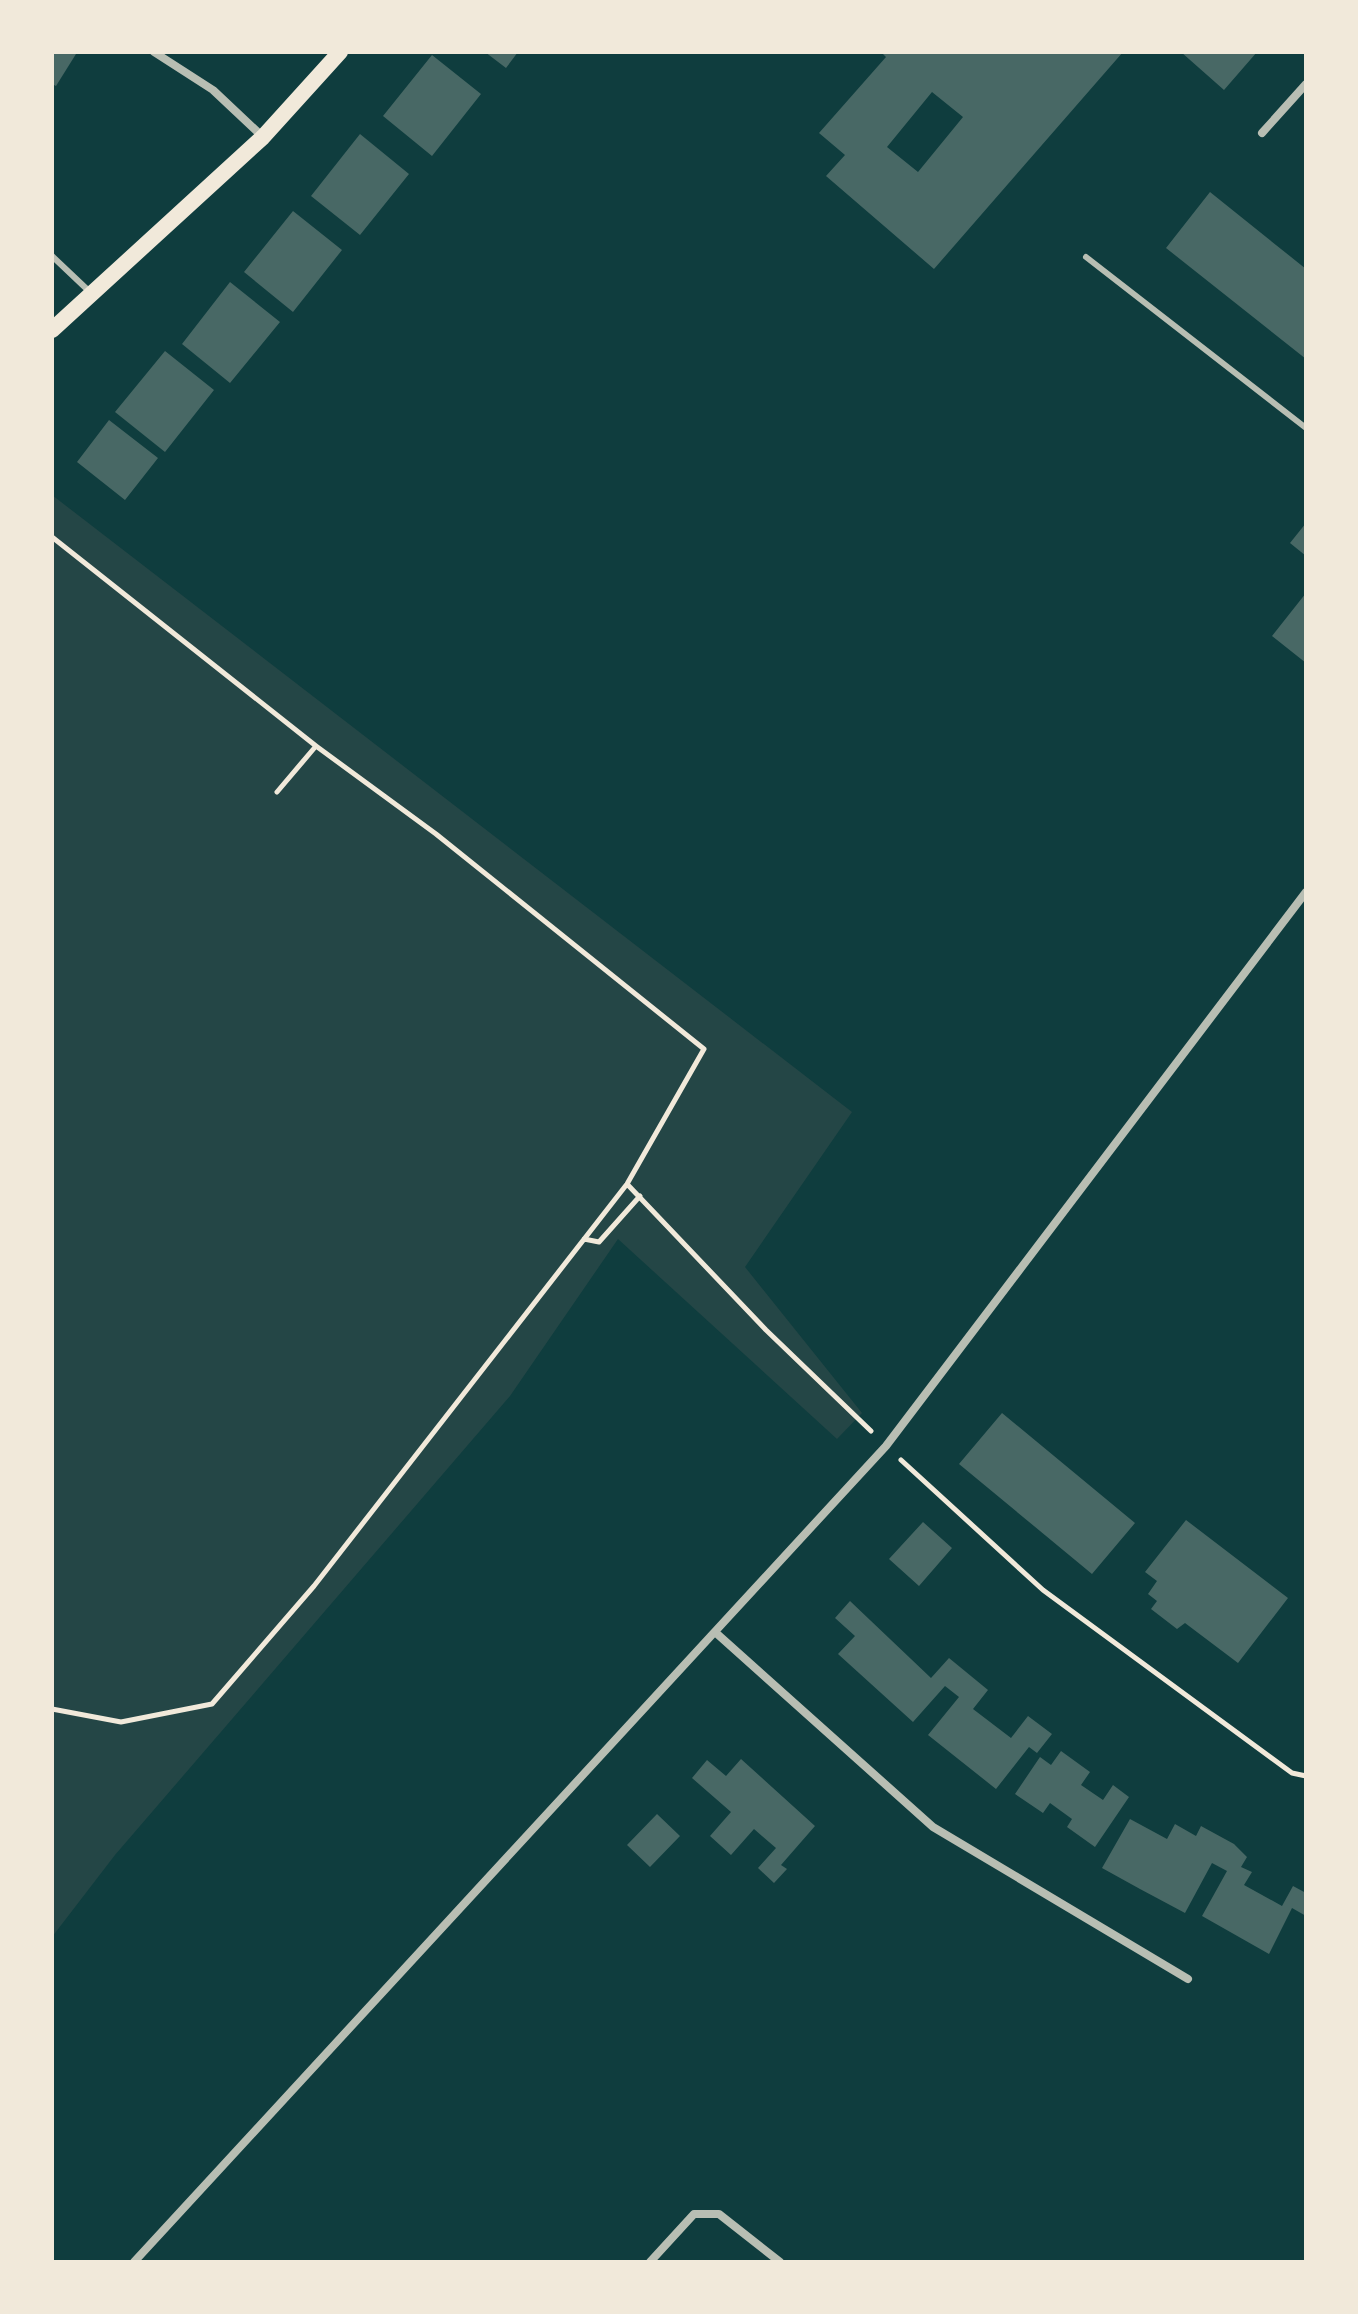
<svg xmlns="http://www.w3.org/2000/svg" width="1358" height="2314" font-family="'Nunito Sans',sans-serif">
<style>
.green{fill:#244646}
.building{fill:#486865;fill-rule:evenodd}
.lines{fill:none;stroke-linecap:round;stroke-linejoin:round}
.path{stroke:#f1e9da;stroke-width:5}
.service{stroke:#b8beb3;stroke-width:6}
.minor{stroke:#b8beb3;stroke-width:8}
.secondary{stroke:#f1e9da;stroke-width:16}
</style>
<rect width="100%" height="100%" fill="#0f3d3e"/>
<path class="green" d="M52 495 852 1112 745 1267 862 1413 837 1439 618 1239 510 1396 115 1855 52 1937Z"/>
<path class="building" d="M52 52 76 54 56 86 52 84Z
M485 52H518L506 68Z
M881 52H1123L934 269 826 176 845 155 819 133 886 57ZM932 92 963 117 918 172 887 147Z
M1181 52H1257L1224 90Z
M432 55 481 94 432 156 383 116Z
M360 134 409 174 360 235 311 196Z
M1210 192 1306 269V359L1166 248Z
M293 211 342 250 293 312 244 272Z
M230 282 280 322 230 383 182 344Z
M165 351 214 390 165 452 115 412Z
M109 420 158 458 125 500 77 462Z
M1306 523V556L1290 543Z
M1306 593V663L1272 636Z
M1002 1413 1135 1523 1092 1574 959 1464Z
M1186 1520 1288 1598 1238 1663 1185 1623 1177 1629 1151 1609 1157 1601 1148 1594 1157 1581 1145 1572Z
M923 1522 952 1548 919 1586 889 1559Z
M850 1601 931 1678 949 1658 988 1690 973 1709 1011 1738 1028 1716 1052 1734 1037 1753 1029 1747 996 1789 928 1735 959 1697 945 1686 913 1722 838 1654 855 1636 835 1618Z
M1061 1751 1090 1772 1081 1785 1103 1800 1113 1785 1129 1797 1095 1847 1067 1827 1072 1819 1050 1803 1043 1813 1015 1794 1040 1757 1051 1765Z
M741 1759 815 1826 781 1865 787 1869 774 1883 758 1868 776 1848 754 1829 731 1855 710 1836 731 1812 692 1778 707 1760 726 1776Z
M657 1814 680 1836 650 1867 627 1845Z
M1130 1819 1167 1839 1175 1824 1196 1836 1201 1826 1234 1844 1247 1857 1241 1867 1252 1872 1244 1885 1282 1906 1293 1886 1306 1893V1916L1292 1908 1269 1954 1202 1916 1227 1871 1212 1863 1185 1913 1140 1889 1102 1868Z"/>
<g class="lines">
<path class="path" d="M52 537 316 746 436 834 704 1049 627 1184 314 1586 212 1704 121 1722 52 1709
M277 792 316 746
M627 1184 766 1330 871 1431
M584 1239 599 1242 640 1196
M901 1460 1043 1590 1292 1773 1306 1776"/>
<path class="service" d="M52 256 91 293
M1086 257 1306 428"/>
<path class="minor" d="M154 52 213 90 263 137
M1262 133 1306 84
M715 1632 933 1827 1188 1979
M134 2262 886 1446 1306 892
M650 2262 694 2214H719L780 2262"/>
<path class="secondary" d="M52 330 263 137 340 52"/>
</g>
<rect width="1358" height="2314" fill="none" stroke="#f1e9da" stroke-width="108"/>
</svg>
